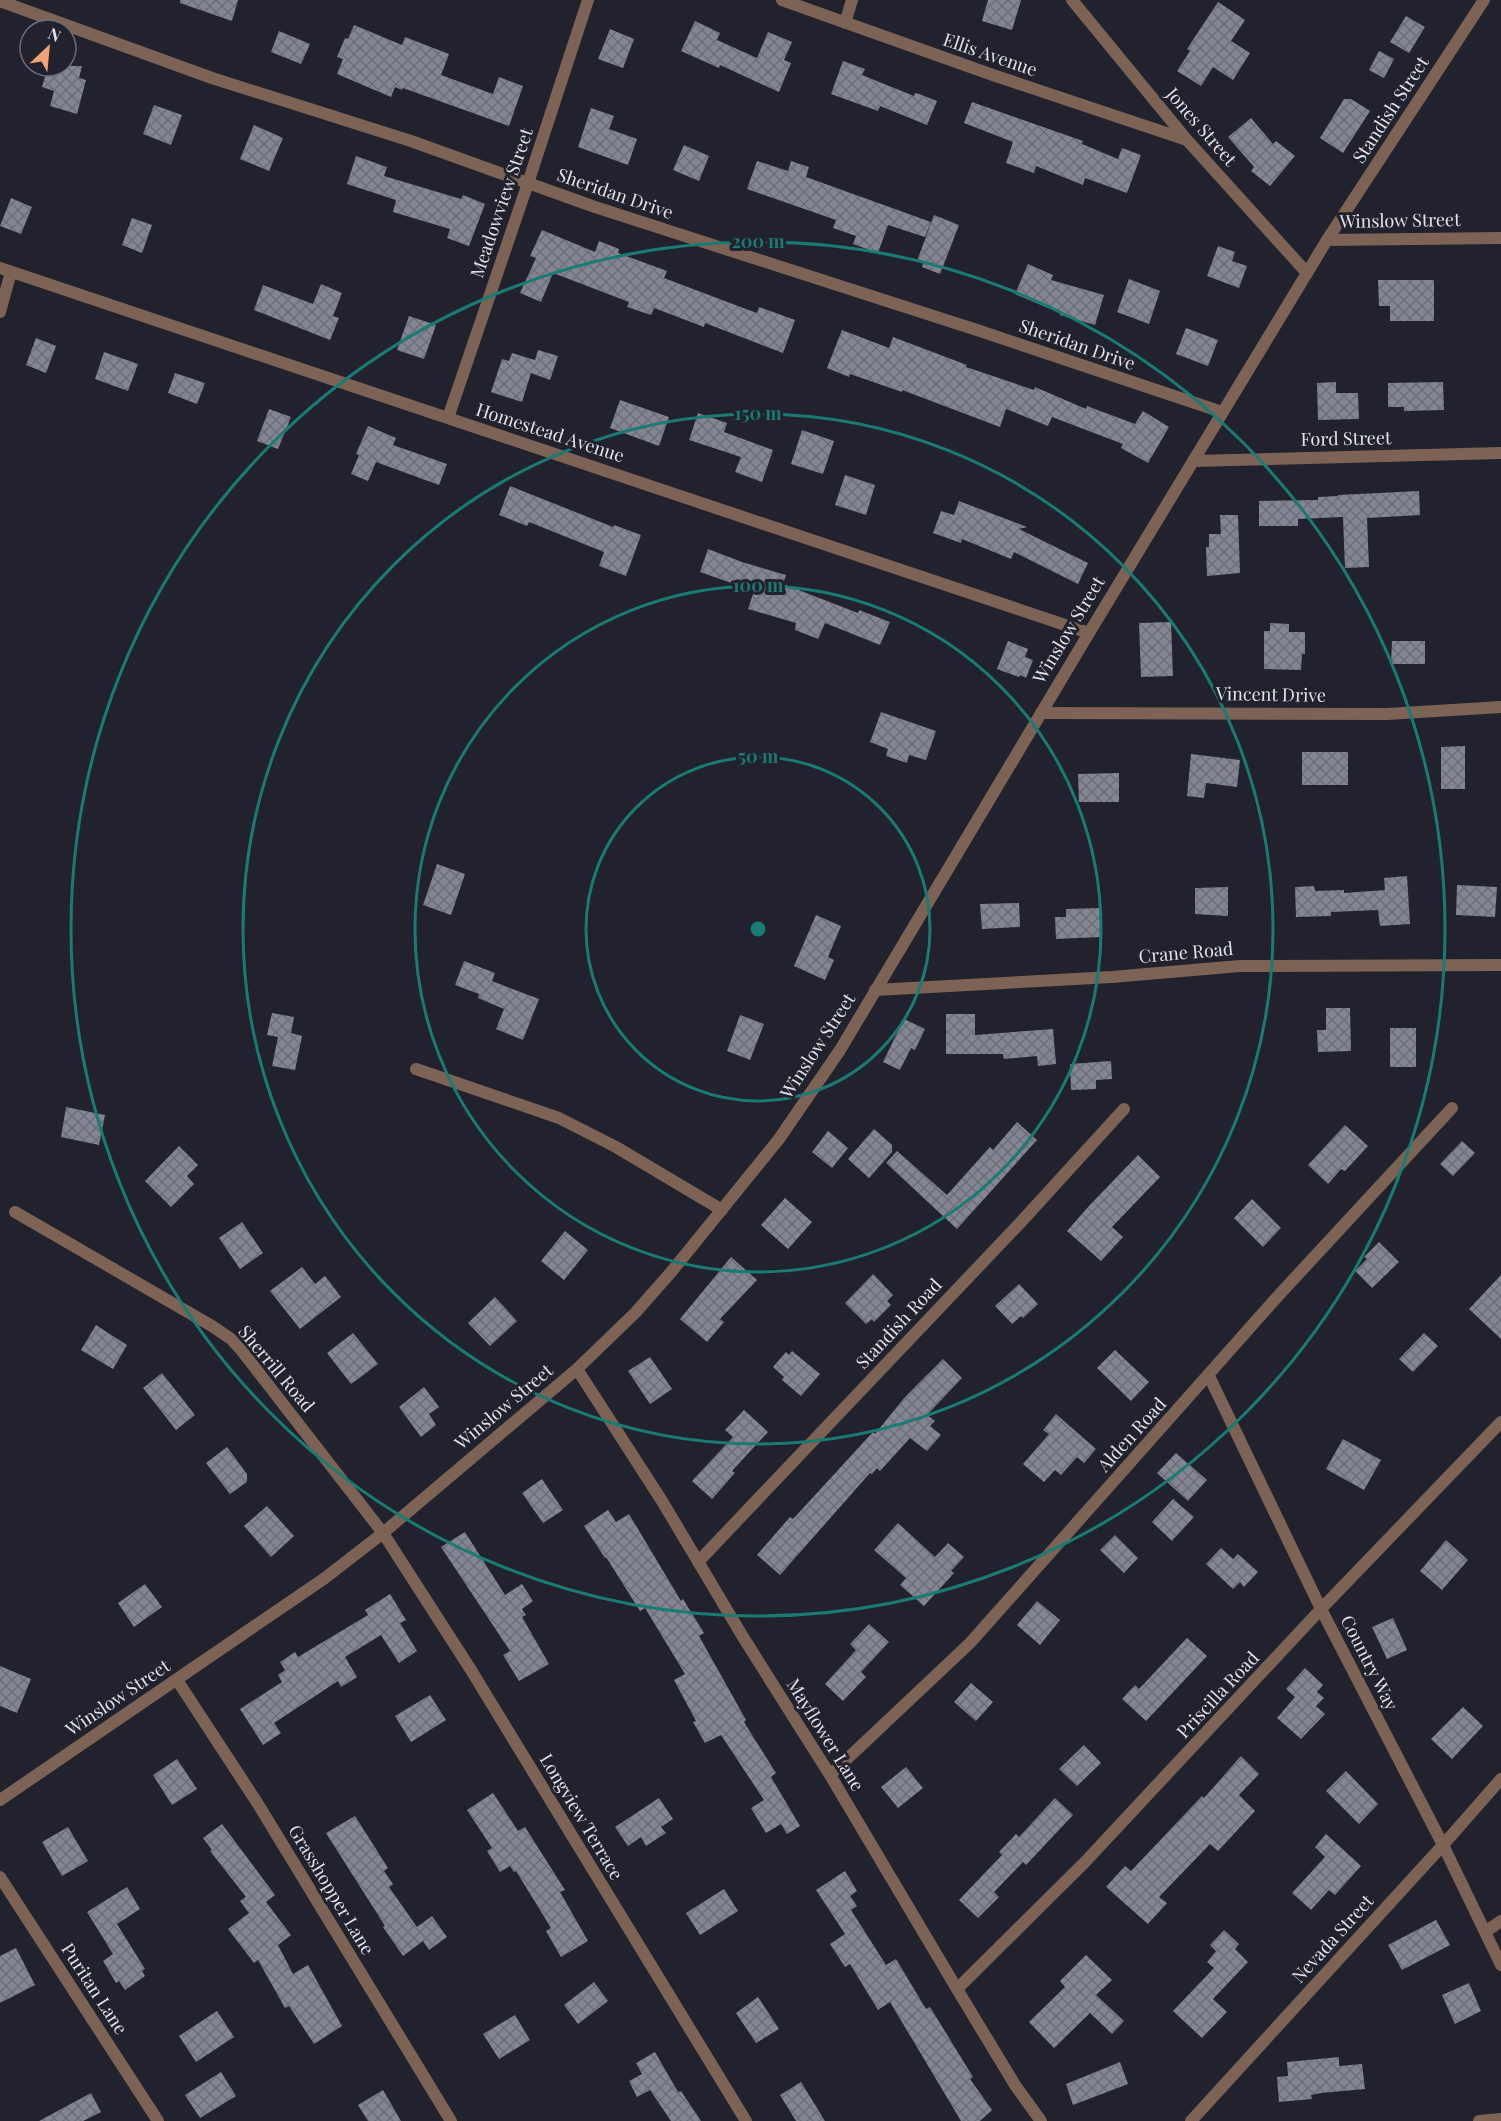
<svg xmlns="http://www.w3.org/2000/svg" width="1501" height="2121" font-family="'Playfair Display',serif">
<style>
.building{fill:url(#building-cross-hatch)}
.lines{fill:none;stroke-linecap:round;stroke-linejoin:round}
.minor{stroke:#7d6355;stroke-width:12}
.tertiary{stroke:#7d6355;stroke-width:12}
.ring{fill:none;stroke:#1a7b74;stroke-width:3}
.labels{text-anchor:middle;stroke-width:6;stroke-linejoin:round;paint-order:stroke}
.street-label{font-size:18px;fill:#e2e3ea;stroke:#21222d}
.centre{fill:#1a7b74;stroke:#21222d;stroke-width:3}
.ring-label{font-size:18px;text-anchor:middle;font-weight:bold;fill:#1a7b74;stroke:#21222d;stroke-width:6;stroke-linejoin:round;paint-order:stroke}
</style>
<defs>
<pattern id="building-cross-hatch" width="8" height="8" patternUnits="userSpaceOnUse" patternTransform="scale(1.5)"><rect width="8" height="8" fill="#848593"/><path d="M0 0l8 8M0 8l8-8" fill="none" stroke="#6e6e78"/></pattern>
</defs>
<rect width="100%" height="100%" fill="#21222d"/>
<path class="building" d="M180 0H238L232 21 180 3Z
M988 0H1021L1012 30 982 21Z
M1218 2 1245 20 1231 41 1250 53 1233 80 1213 67 1201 86 1177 71 1190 51 1187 49Z
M1406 16 1425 27 1409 53 1390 42Z
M695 21 720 33 717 40 757 58 768 32 792 42 784 60 791 63 779 92 720 65 719 68 681 51Z
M354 25 402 45 405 37 449 54 441 75 493 94 499 77 523 86 509 126 403 88 402 90 395 87 391 97 337 74 343 59 337 57 345 38 348 39Z
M610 29 634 39 623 68 598 59Z
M279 31 310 44 301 64 271 52Z
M1379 51 1394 59 1384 78 1369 70Z
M843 61 865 69 862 75 914 96 915 93 919 94 937 101 927 125 880 106 878 111 831 94Z
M48 66H82L79 78 86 80 77 114 50 106 54 91 42 87Z
M1344 99H1351L1370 111 1343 153 1320 138Z
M972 102 1083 141 1082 144 1118 159 1122 148 1141 155 1127 193 1085 178 1083 185 1036 166 1034 173 1006 163 1013 142 964 123Z
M154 105 182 115 171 145 143 134Z
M591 108 614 116 609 129 637 139 628 165 578 147Z
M1251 118 1273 144 1276 141 1295 156 1270 186 1251 171 1254 167 1228 137Z
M254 125 283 138 269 171 240 159Z
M684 145 709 156 699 181 673 170Z
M356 156 387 167 384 176 461 199 463 195 485 204 469 246 447 238 450 229 393 212 396 200 347 184Z
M757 161 788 171 791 161 809 167 806 177 931 222 925 237 888 225 878 253 853 244 856 236 833 228 836 220 747 189Z
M11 198 32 207 21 234 0 226Z
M934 215 959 225 940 274 922 267 923 263 917 261Z
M132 218 152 225 142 253 122 245Z
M542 230 595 252 599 241 619 249 618 253 667 271 664 278 746 309 757 313 759 307 795 320 783 353 705 323 704 327 654 308 651 315 627 307 629 302 553 273 541 302 520 293 536 258 530 256Z
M1218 246 1235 252 1232 261 1247 266 1239 288 1207 276Z
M1028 264 1053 275 1051 280 1104 295 1095 325 1060 315V313L1015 294Z
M1129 279 1160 291 1149 324 1117 312Z
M1378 280H1434V321H1390V306H1379Z
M321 284 342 293 333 316 339 318 330 340 254 310 263 285 313 304Z
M409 316 436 325 424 359 397 350Z
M1186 328 1218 340 1208 366 1176 354Z
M842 330 889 348 893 337 967 365 966 367 1034 390 1035 387 1086 409 1087 406 1135 424 1143 411 1169 427 1148 463 1121 448 1123 444 1052 417 1048 426 1006 409 1000 427 902 390V392L850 374 849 377 827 368Z
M36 338 56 346 46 373 26 365Z
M538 350 558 356 550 380 531 373 522 402 491 392 502 359 509 361 512 353 535 360Z
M104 352 138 364 128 391 95 379Z
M175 373 205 383 197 404 168 393Z
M1336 382V393H1358L1359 419 1318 420 1317 383Z
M1443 382 1444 410 1404 411V407H1388V383Z
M620 400 669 417 659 446 610 428Z
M269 409 291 417 278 449 257 441Z
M698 413 727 423 724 432 773 450 762 482 735 472 741 457 689 440Z
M368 426 396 438 393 445 447 464 439 485 376 462 368 481 351 474 359 455 356 454Z
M802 430 834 441 823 474 791 464Z
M845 475 875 485 866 515 835 505Z
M510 486 613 527 614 525 641 535 626 576 599 566 604 552 529 522 527 526 499 515Z
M1419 491 1420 515 1367 518 1369 567 1345 568 1343 517 1298 519V526H1259V501L1318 500V497L1338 496V495Z
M959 501 1027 527 1019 529 1088 563 1078 584 1014 552 1011 559 962 539 961 543 933 533 941 511 954 515Z
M1220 515H1238L1240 573 1207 576 1206 547H1209V534H1221Z
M708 549 742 562 786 575 783 584 858 613 859 610 890 622 880 645 825 623 818 639 795 630 796 623 748 609 754 591 700 572Z
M1171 622 1173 676 1141 677 1139 623Z
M1270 623 1289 624V632H1305V654H1302L1301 670 1264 669V631H1270Z
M1008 641 1028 649 1025 657 1033 660 1026 678 1020 675 1019 677 997 669Z
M1392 641H1425V664H1391Z
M881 712 936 731 926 760 909 755 907 763 886 756 888 749 870 742Z
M1465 746V789H1441V747Z
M1302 752H1348V785H1302Z
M1191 754 1240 760 1237 787 1206 783 1204 798 1187 796Z
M1119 773V802H1079L1078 774Z
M437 864 465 874 451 915 423 905Z
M1407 876 1410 924 1380 926 1378 910 1331 912V916L1296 917 1295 887 1314 886 1315 891 1344 890V893L1385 890 1384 878Z
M1457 885 1497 887 1495 917 1456 915Z
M1228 887V916L1195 914V888Z
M1019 903 1020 927 982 929 980 904Z
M1100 908 1101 937 1056 939 1055 917H1066V909Z
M816 915 841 926 828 957 834 960 825 980 794 966Z
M464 961 495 973 492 981 539 999 523 1040 496 1029 504 1009 478 998 479 994 455 985Z
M1326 1008H1350L1351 1051 1318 1052 1317 1030H1326Z
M272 1013 294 1017 291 1033 302 1036 295 1070 272 1066 278 1037 267 1035Z
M946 1014H975V1035L1053 1029 1056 1064 1038 1066 1037 1056 1004 1059 1003 1054H946Z
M740 1015 764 1024 750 1060 727 1051Z
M904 1019 925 1029 915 1050 911 1048 900 1070 883 1062Z
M1390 1028H1416V1067H1390Z
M1111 1061 1112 1079 1096 1080V1089L1071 1090 1070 1064Z
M66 1107 105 1115 99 1145 61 1137Z
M1017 1122 1037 1140 957 1229 886 1163 897 1151 947 1195 990 1147 993 1150Z
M1345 1125 1368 1146 1345 1171 1341 1169 1328 1184 1308 1165Z
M874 1129 892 1145V1152L869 1178 848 1159Z
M828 1131 848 1148 832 1168 812 1152Z
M1462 1141 1475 1153 1453 1176 1440 1164Z
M179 1146 198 1165 187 1176 194 1184 171 1207 145 1181Z
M1138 1155 1160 1177 1112 1227 1123 1237 1101 1261 1067 1231 1088 1207Z
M785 1198 812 1222 788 1249 761 1225Z
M1252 1199 1281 1228 1263 1247 1234 1218Z
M242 1222 263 1253 240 1269 219 1238Z
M565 1231 588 1250 564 1280 541 1261Z
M1379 1242 1399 1262 1372 1288 1355 1271 1367 1259 1364 1257Z
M731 1257 757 1280 720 1319 724 1322 707 1342 680 1319Z
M302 1267 315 1284 325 1276 341 1297 300 1329 270 1291Z
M873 1274 893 1295 887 1301 891 1305 874 1322 872 1319 866 1324 845 1303Z
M1501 1275V1339L1469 1309Z
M1019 1284 1038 1304 1023 1318 1021 1316 1012 1324 995 1306Z
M495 1297 517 1321 490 1346 468 1323Z
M96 1325 127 1345 113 1369 81 1350Z
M353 1333 378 1364 351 1384 327 1353Z
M1424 1333 1438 1346 1413 1372 1399 1359Z
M1115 1350 1149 1382 1131 1401 1097 1368Z
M792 1351 820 1374 801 1396 782 1380 784 1377 773 1367 786 1352 789 1355Z
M650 1357 672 1389 650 1404 628 1371Z
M943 1359 962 1378 927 1415 935 1421 930 1426 941 1435 927 1451 910 1438 880 1471 877 1468 872 1474 870 1473 780 1575 757 1555 790 1517 793 1519 873 1432 875 1434 905 1397Z
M162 1373 195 1415 176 1430 143 1388Z
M424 1387 439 1407 429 1414 436 1425 421 1437 399 1407Z
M744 1410 768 1432 732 1471 735 1473 712 1499 692 1481 733 1437 725 1430Z
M1056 1414 1096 1449 1084 1463 1077 1457 1061 1475 1055 1470 1044 1482 1023 1464 1049 1434 1043 1430Z
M1343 1439 1381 1460 1364 1490 1326 1469Z
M227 1447 247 1474V1482L230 1494 206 1463Z
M1176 1453 1207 1480 1188 1501 1157 1473Z
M542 1479 563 1510 543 1523 522 1493Z
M1173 1499 1194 1517 1172 1541 1152 1522Z
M267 1506 294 1536 271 1557 244 1526Z
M608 1510 616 1522 629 1514 681 1601 683 1599 704 1633 699 1636 746 1720 744 1722 776 1773 771 1777 800 1826 787 1834 781 1824 766 1833 751 1808 764 1800 721 1735 705 1743 693 1722 696 1721 674 1680 685 1674 645 1608 640 1611 606 1557 605 1558 584 1526Z
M898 1523 935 1557 948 1543 964 1557 951 1571 954 1573 924 1606 900 1585 906 1578 874 1550Z
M465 1532 505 1595 522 1584 533 1601 522 1609 526 1615 522 1617 549 1664 519 1681 503 1655 510 1651 441 1547Z
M1115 1535 1138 1558 1124 1573 1100 1550Z
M1446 1540 1468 1560 1442 1590 1420 1571Z
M1221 1548 1233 1559 1238 1554 1258 1572 1244 1587 1240 1582 1233 1589 1206 1564Z
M145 1584 162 1607 134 1627 118 1603Z
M390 1594 406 1620 400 1623 417 1651 399 1663 381 1635 345 1657 357 1677 341 1687 338 1681 274 1723 281 1733 263 1745 240 1709 282 1682 278 1675 285 1670 280 1662 295 1652 298 1657 368 1615 365 1610Z
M1037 1601 1060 1620 1040 1645 1017 1625Z
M1393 1618 1407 1650 1387 1659 1372 1627Z
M869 1624 889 1642 861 1672 866 1677 843 1701 825 1684 856 1650 850 1644Z
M1187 1638 1207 1656 1146 1721 1122 1699 1135 1685 1139 1689Z
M0 1666 31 1679 17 1713 0 1706Z
M1305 1668 1323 1685 1317 1692 1324 1698 1316 1706 1325 1714 1301 1739 1277 1718 1295 1697 1286 1689Z
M971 1683 993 1702 976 1721 954 1702Z
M430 1695 446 1720 411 1742 395 1716Z
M1463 1707 1483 1726 1452 1759 1431 1739Z
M1084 1745 1101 1763 1077 1786 1059 1769Z
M1241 1756 1259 1774 1239 1795 1255 1811 1218 1851 1210 1844 1159 1897 1167 1903 1148 1924 1106 1887 1125 1866 1131 1871 1202 1796 1204 1798Z
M177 1759 197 1789 172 1805 153 1775Z
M906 1767 923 1788 898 1808 881 1787Z
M1346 1771 1378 1804 1359 1824 1326 1791Z
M493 1793 518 1831 525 1827 565 1890 560 1892 588 1941 561 1957 546 1931 551 1928 516 1871 514 1872 510 1866 500 1872 487 1851 492 1848 467 1810Z
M659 1798 673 1819 661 1827 666 1833 646 1846 641 1837 628 1846 615 1827Z
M1055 1798 1073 1815 1026 1865 1023 1862 994 1892 999 1897 978 1918 959 1900 1002 1855 999 1852 1016 1834 1019 1837Z
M355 1816 388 1868 384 1871 393 1884 389 1887 417 1927 432 1916 447 1937 429 1950 423 1941 403 1956 383 1927 385 1926 326 1833Z
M222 1824 275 1895 266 1902 291 1935 278 1945 293 1974 308 1965 342 2026 314 2044 289 2006 285 2008 258 1960 254 1963 228 1929 249 1913 240 1901 246 1897 210 1851 212 1850 203 1838Z
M68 1827 88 1861 62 1876 42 1842Z
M1326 1834 1361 1866 1335 1895 1329 1890 1311 1910 1292 1893 1325 1857 1315 1847Z
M845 1871 857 1891 850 1896 857 1906 851 1910 886 1965 896 1959 926 2009 930 2007 973 2077 970 2079 992 2110 980 2121H961L890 2002 878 2010 850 1964 845 1967 830 1944 845 1934 816 1890Z
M127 1887 140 1909 117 1924 145 1969 142 1971 145 1976 125 1990 119 1981 116 1983 103 1961 113 1954 87 1912Z
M724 1889 738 1911 700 1935 686 1913Z
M1436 1920 1450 1945 1402 1970 1388 1945Z
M1224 1930 1239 1944 1235 1949 1248 1962 1213 1999 1227 2012 1202 2038 1173 2011 1214 1968 1207 1962 1216 1951 1210 1945Z
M16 1948 35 1985 0 2003V1956Z
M1086 1955 1112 1980 1096 1995 1124 2021 1112 2034 1090 2013 1054 2048 1029 2022 1065 1987 1060 1981Z
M594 1982 608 2001 578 2024 564 2005Z
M1469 1983 1481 2011 1455 2024 1442 1995Z
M758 1997 779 2029 756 2043 736 2013Z
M217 2011 234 2037 196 2062 179 2036Z
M515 2015 530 2040 499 2059 483 2034Z
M655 2052 678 2092 681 2091 701 2121H671L650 2090 637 2097 629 2081 642 2074 636 2063Z
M1339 2057V2066L1362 2064 1365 2089 1321 2093 1311 2095 1312 2099 1279 2102 1277 2077 1288 2076 1287 2062Z
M1120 2062 1128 2084 1073 2105 1066 2084Z
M221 2072 236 2096 200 2118 185 2095Z
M801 2082 825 2121H796L780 2095Z
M383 2090 401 2121H368L358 2105Z
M91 2093 101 2112 83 2121H39Z"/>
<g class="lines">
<path class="minor" d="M782 0 990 74 1187 140
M1072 0 1187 140 1307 273
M0 1 212 78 411 141 595 207 980 331 1222 412
M845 23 852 0
M1327 240 1501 238
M0 268 1089 633
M0 312 11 272
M448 418 528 183 588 0
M1193 461 1501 453
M1041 713 1387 714 1501 707
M875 990 1112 977 1240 966 1501 965
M416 1069 559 1118 616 1147 722 1210
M15 1212 212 1326 231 1339 242 1351 383 1533 471 1670 746 2121
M577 1369 662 1501 743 1637 830 1775 957 1989 1015 2085 1041 2121
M1209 1376 1321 1609 1443 1845 1501 1965
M698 1562 1021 1222 1124 1109
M177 1680 258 1804 451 2121
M830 1775 970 1643 1278 1296 1452 1108
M0 1877 158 2121
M1485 1932 1501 1921
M957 1989 1085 1862 1321 1609 1501 1422
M1191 2121 1443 1845 1501 1779
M1479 2121 1501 2119"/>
<path class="tertiary" d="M0 1800 325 1578 383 1533 577 1369 636 1312 672 1271 779 1139 840 1050 1089 633 1327 240 1484 0"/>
</g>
<g class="ring">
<circle cx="758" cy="929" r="172"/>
<circle cx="758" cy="929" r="343"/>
<circle cx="758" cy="929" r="515"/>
<circle cx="758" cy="929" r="687"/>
</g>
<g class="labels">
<g class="street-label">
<text transform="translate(990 55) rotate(19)" y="6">Ellis Avenue</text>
<text transform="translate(1391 110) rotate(-57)" y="6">Standish Street</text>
<text transform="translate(1201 127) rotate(49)" y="6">Jones Street</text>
<text transform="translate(615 194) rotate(19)" y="6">Sheridan Drive</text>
<text transform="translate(502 203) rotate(-71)" y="6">Meadowview Street</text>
<text transform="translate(1400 221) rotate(-1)" y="6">Winslow Street</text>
<text transform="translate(1077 345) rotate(19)" y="6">Sheridan Drive</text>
<text transform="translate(550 433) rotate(18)" y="6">Homestead Avenue</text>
<text transform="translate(1346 439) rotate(-1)" y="6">Ford Street</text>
<text transform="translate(1069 630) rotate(-59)" y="6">Winslow Street</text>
<text transform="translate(1271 695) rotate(1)" y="6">Vincent Drive</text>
<text transform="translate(1186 953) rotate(-5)" y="6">Crane Road</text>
<text transform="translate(818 1046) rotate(-57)" y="6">Winslow Street</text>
<text transform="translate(899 1324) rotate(-47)" y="6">Standish Road</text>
<text transform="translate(276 1369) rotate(50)" y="6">Sherrill Road</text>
<text transform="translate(504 1407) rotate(-40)" y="6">Winslow Street</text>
<text transform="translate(1132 1435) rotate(-48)" y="6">Alden Road</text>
<text transform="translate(1369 1663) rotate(63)" y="6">Country Way</text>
<text transform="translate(1218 1695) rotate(-47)" y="6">Priscilla Road</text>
<text transform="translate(118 1698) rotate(-34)" y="6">Winslow Street</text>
<text transform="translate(825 1735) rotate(58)" y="6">Mayflower Lane</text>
<text transform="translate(581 1817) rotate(59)" y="6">Longview Terrace</text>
<text transform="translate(331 1890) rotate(59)" y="6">Grasshopper Lane</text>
<text transform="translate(1333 1939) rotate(-48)" y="6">Nevada Street</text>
<text transform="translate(94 1989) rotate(57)" y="6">Puritan Lane</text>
</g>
</g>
<circle cx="758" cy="929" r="9" class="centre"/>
<g class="ring-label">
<text x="758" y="248">200 m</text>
<text x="758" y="420">150 m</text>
<text x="758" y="592">100 m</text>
<text x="758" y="763">50 m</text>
</g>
<g transform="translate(48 48) rotate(26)"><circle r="28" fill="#21222d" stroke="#6e6f79" stroke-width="1.5"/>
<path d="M0-4.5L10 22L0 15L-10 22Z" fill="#f0a279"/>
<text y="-9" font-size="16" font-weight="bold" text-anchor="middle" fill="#e2e3ea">N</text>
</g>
</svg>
